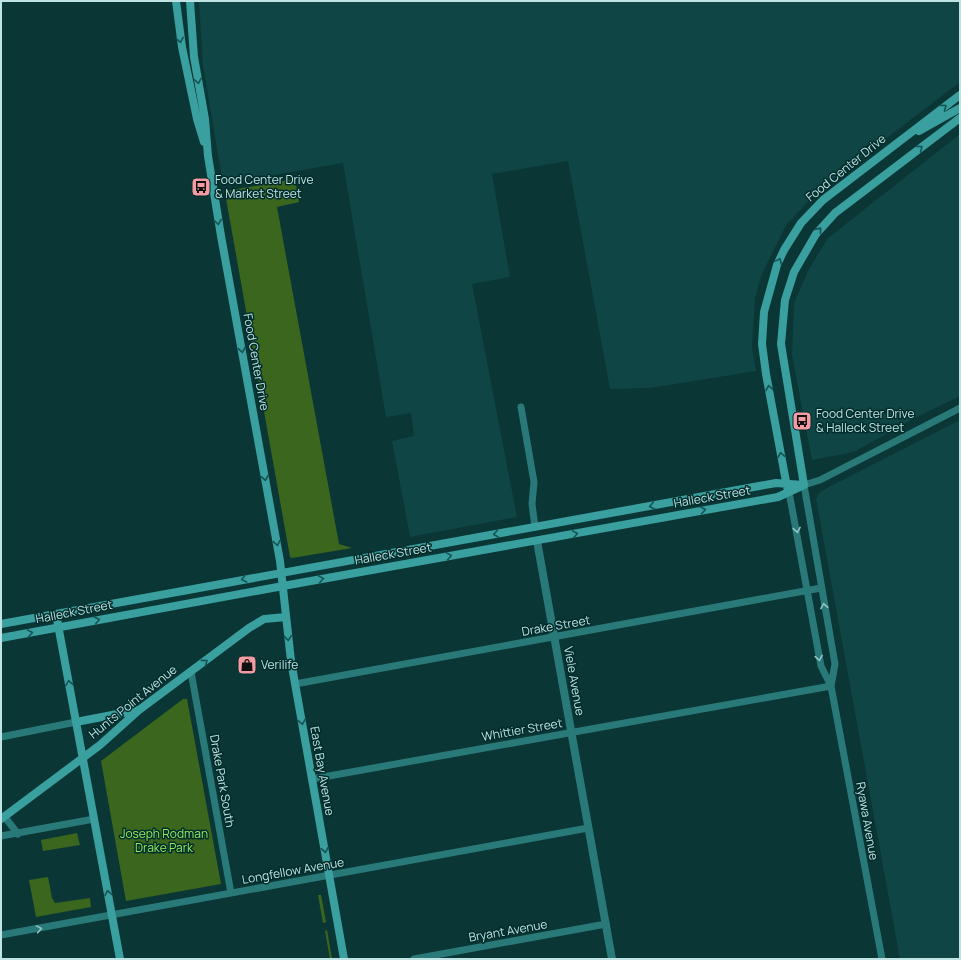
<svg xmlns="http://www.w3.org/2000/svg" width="961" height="960" font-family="Manrope,sans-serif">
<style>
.built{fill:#104545}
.green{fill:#3b661d}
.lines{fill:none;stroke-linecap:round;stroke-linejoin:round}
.minor{stroke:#297979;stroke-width:7}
.tertiary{stroke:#297979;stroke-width:8}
.secondary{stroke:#3a9f9f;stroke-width:8}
.oneway{stroke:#145454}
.oneway2{stroke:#92c3c3}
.labels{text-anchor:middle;stroke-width:3;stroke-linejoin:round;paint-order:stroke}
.street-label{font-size:12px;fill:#bfe3e3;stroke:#002c2c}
.poi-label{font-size:12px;fill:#bfe3e3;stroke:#002c2c;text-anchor:start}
.park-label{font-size:12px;fill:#95ed5b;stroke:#002c2c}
</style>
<rect width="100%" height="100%" fill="#0a3636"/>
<path class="built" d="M199 1H960V82L820 189 786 225 761 276 755 298 752 348 756 371 650 388 610 389 568 161 492 174 510 277 472 284 517 517 410 537 392 441 414 436 411 413 386 417 343 163 223 184 203 66Z
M960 134V396L913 419 854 452 812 460 792 355 794 303 809 269 828 238Z
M960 420V959H900L816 499 819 493 827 488Z"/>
<path class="green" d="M295 179 299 202 277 207 339 544 352 548 292 558 290 557 225 193 226 191Z
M183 699H187L221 884 126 901 101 761Z
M77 833 80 845 43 851 41 840Z
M48 877 52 898 55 903 90 898 91 907 36 917 29 880Z
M318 895H321L326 922 323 923Z
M327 930 332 959H330L325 931Z"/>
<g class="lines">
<path class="minor" d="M521 407 534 482 532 504 535 527
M789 492 821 666 831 686 882 959
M191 672 231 893
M295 684 821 588
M831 686 835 664 804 485 820 480 960 408
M1 737 76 722
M312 779 831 686
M4 816 18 834
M1 836 94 819
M1 935 588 828
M414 959 606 924"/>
<path class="tertiary" d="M537 541 612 959"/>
<path class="secondary" d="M176 1 182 47 197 119 204 142
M190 1 194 57 205 119 208 156 221 236 280 561 291 661 344 959
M919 131 960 108
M804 485 781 344 785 300 794 272 816 234 835 213 960 118
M787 487 766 374 762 344 764 312 777 265 784 250 801 223 823 200 960 95
M56 614 120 959
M1 624 776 483 803 485
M1 638 283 586 778 497 804 485
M76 722 138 710
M1 819 100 745 139 710 249 628 264 619 286 617"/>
</g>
<defs><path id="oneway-chevron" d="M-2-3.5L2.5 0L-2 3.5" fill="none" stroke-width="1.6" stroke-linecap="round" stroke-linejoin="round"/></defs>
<g class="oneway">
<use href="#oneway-chevron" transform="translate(180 40) rotate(80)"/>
<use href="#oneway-chevron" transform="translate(198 81) rotate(79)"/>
<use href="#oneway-chevron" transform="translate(944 107) rotate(-37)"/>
<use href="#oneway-chevron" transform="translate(920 148) rotate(-37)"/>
<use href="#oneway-chevron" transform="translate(218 222) rotate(81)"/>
<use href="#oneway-chevron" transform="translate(819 230) rotate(-51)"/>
<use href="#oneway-chevron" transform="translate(779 261) rotate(-66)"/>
<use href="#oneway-chevron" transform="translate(242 350) rotate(80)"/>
<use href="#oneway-chevron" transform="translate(769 388) rotate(-100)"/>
<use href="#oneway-chevron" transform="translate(781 455) rotate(-101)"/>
<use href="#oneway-chevron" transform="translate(265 478) rotate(80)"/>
<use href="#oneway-chevron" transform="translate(652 506) rotate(169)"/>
<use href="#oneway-chevron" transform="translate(703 510) rotate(-10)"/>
<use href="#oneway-chevron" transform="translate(496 534) rotate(170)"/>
<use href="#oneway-chevron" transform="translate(575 534) rotate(-10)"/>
<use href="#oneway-chevron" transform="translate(277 543) rotate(80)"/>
<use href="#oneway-chevron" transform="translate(449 556) rotate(-10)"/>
<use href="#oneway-chevron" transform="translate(244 579) rotate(169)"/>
<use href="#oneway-chevron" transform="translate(321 579) rotate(-10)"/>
<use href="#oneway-chevron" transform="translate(97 620) rotate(-11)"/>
<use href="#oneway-chevron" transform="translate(30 633) rotate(-10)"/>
<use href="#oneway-chevron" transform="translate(288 638) rotate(84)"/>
<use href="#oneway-chevron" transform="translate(205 662) rotate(-37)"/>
<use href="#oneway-chevron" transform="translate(69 683) rotate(-100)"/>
<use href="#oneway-chevron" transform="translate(302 722) rotate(80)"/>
<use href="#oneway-chevron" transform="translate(325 850) rotate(80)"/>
<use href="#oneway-chevron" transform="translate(108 893) rotate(-100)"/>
</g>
<g class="oneway2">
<use href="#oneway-chevron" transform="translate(797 530) rotate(80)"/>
<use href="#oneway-chevron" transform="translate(824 606) rotate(-100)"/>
<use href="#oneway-chevron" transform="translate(819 658) rotate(80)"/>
<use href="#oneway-chevron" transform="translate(39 929) rotate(-10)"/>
</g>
<defs>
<g id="bus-square" transform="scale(1)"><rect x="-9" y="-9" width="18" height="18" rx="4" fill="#f49aa1" stroke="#002c2c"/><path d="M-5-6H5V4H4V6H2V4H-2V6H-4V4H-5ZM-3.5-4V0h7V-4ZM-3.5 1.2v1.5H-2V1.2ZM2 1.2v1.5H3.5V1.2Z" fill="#111"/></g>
<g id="shop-square" transform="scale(1)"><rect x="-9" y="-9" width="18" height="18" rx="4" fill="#f49aa1" stroke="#002c2c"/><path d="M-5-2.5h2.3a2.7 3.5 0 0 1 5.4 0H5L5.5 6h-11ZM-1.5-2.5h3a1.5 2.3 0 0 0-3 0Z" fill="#111"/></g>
</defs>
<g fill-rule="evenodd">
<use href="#bus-square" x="201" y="187"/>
<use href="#bus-square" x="802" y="421"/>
<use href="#shop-square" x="247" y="665"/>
</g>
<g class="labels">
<g class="street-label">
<text transform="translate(846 168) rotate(-39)" y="4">Food Center Drive</text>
<text transform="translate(256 362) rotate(80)" y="4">Food Center Drive</text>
<text transform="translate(712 497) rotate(-10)" y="4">Halleck Street</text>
<text transform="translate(393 554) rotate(-10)" y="4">Halleck Street</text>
<text transform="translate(74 612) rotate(-11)" y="4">Halleck Street</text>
<text transform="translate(556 626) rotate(-10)" y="4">Drake Street</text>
<text transform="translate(574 681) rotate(80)" y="4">Viele Avenue</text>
<text transform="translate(133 702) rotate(-39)" y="4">Hunts Point Avenue</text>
<text transform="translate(522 730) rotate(-10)" y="4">Whittier Street</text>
<text transform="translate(322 771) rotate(80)" y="4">East Bay Avenue</text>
<text transform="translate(222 781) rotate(80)" y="4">Drake Park South</text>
<text transform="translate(867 821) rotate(80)" y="4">Ryawa Avenue</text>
<text transform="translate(293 871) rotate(-10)" y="4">Longfellow Avenue</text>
<text transform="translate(508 931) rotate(-10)" y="4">Bryant Avenue</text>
</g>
<g class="poi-label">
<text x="215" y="184">Food Center Drive<tspan x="215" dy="14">&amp; Market Street</tspan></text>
<text x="816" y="418">Food Center Drive<tspan x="816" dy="14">&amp; Halleck Street</tspan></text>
<text x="261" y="669">Verilife</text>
</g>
<g class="park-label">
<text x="164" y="838">Joseph Rodman<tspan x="164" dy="14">Drake Park</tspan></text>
</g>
</g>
<rect width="961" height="960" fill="none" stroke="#bfe3e3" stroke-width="4"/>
</svg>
